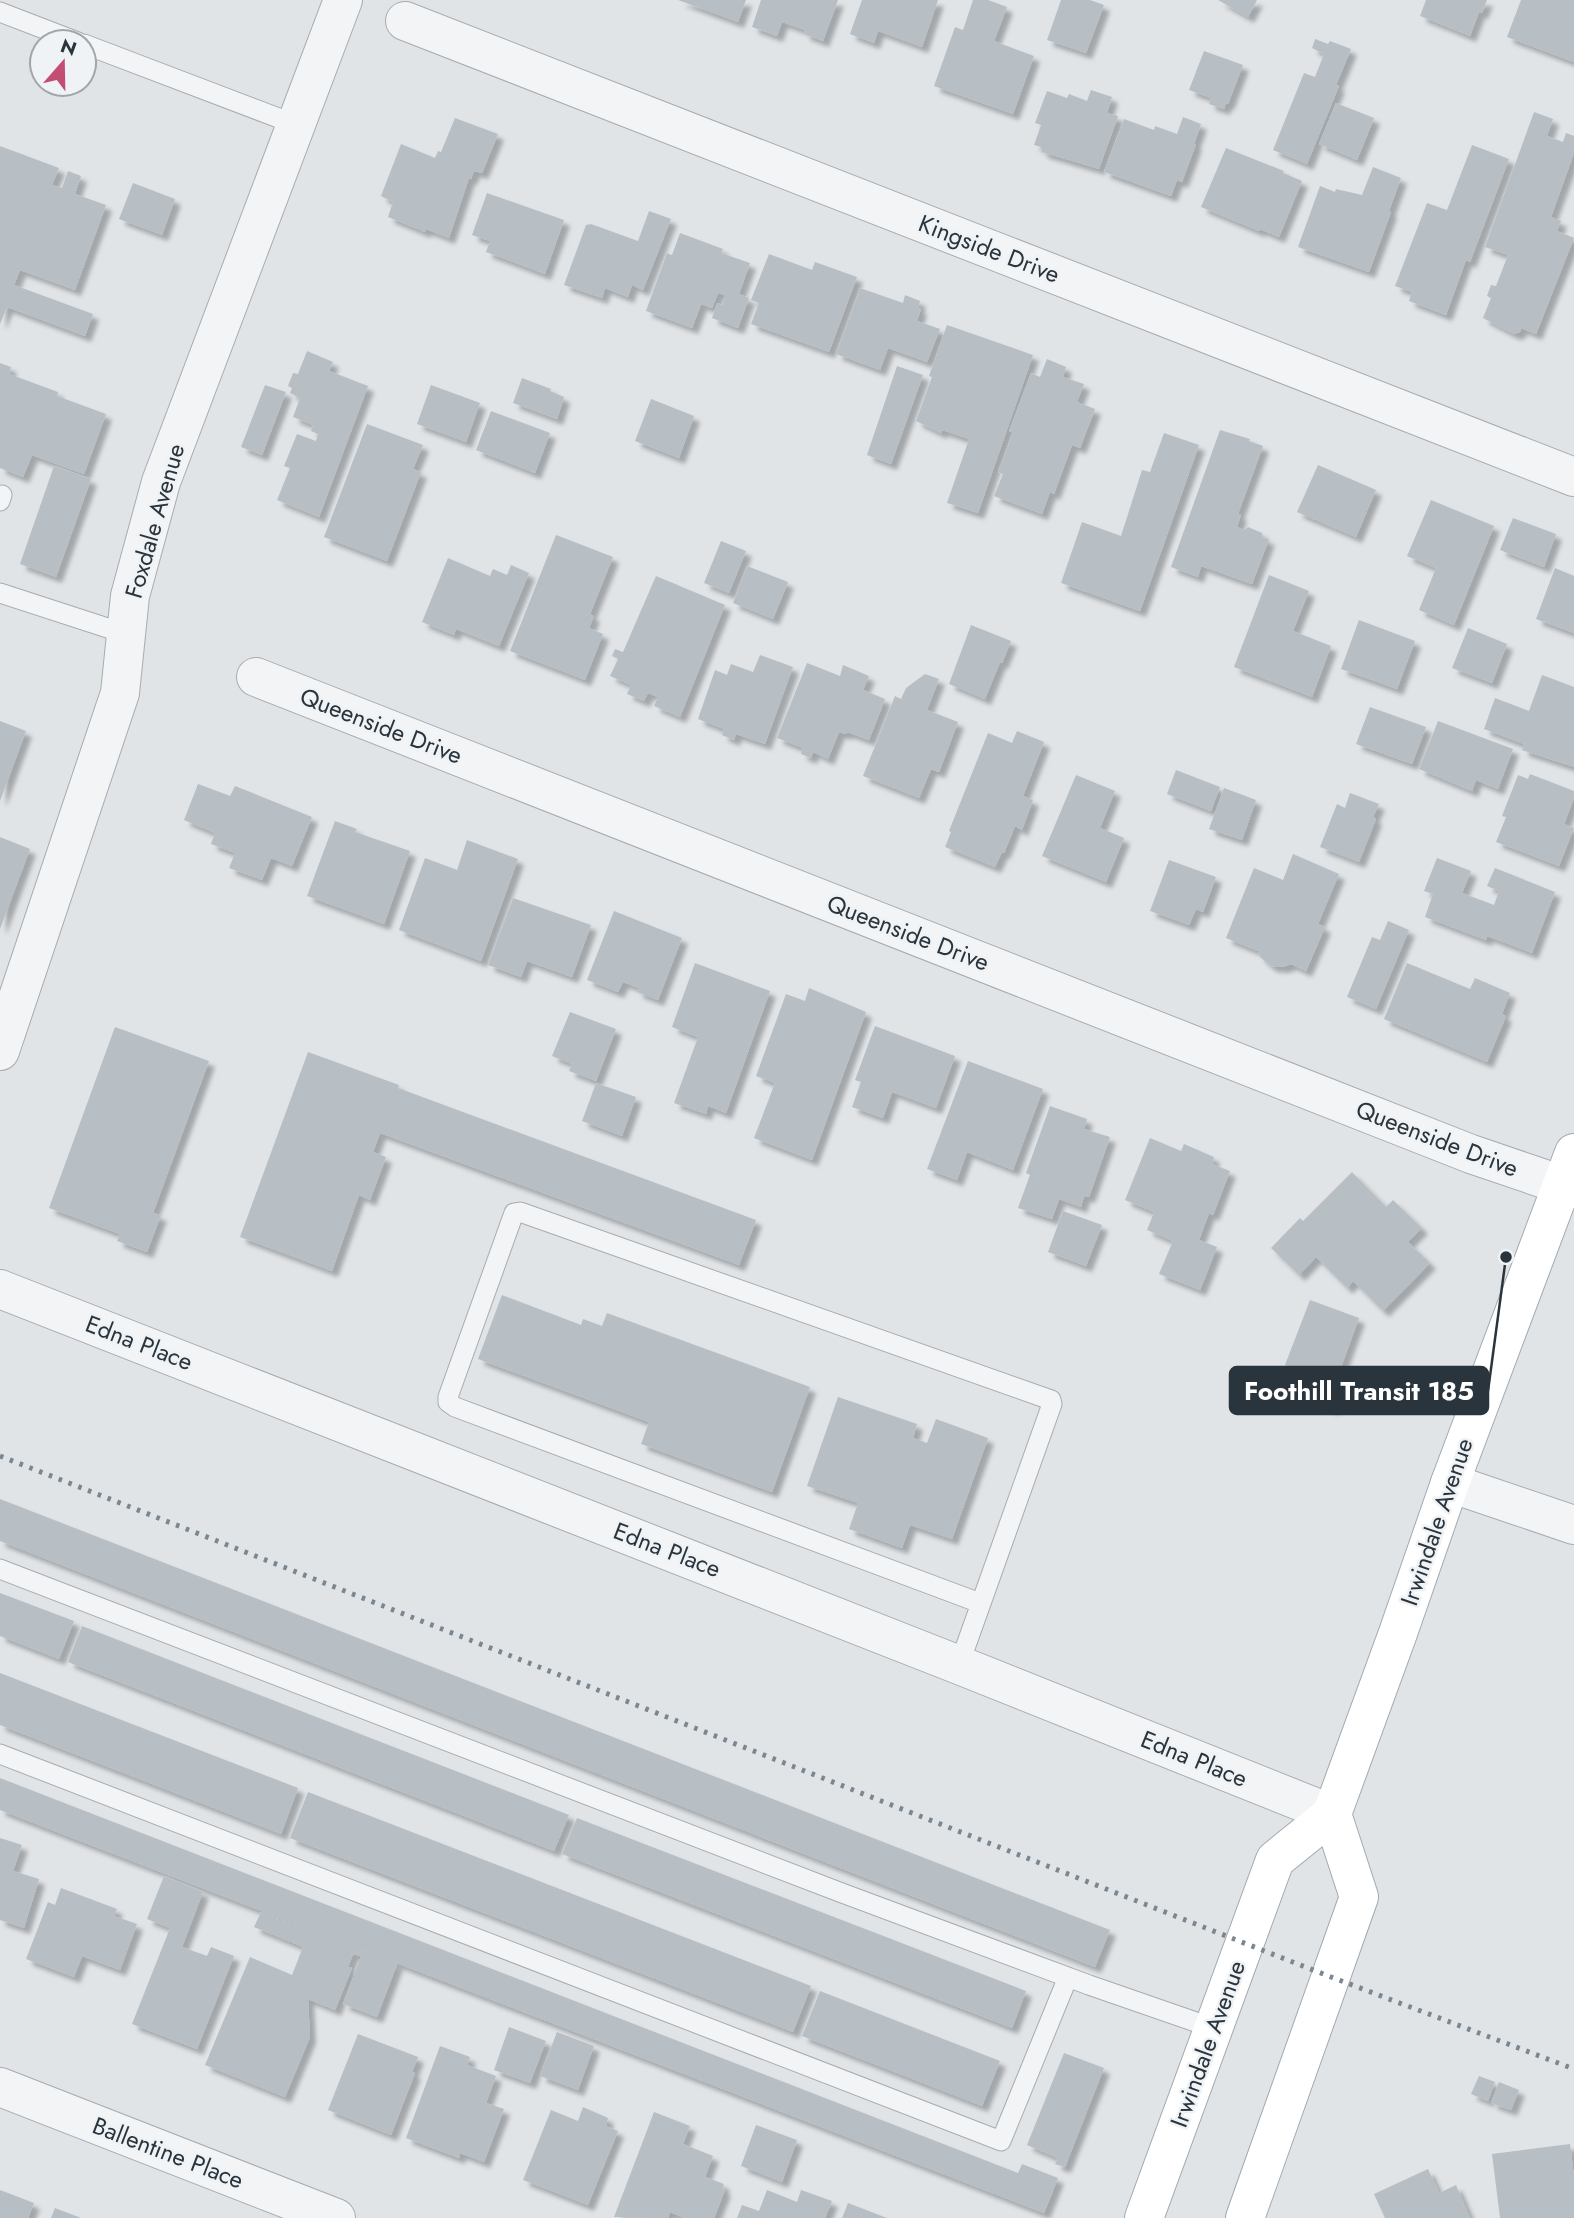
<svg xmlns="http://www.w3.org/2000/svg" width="1574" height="2218" font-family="Jost,sans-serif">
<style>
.building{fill:#b7bec4;filter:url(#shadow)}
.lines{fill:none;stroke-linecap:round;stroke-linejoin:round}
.service-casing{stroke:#a6acb1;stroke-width:21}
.minor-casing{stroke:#a6acb1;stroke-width:40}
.primary-casing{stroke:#a0aab2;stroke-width:40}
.service{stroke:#f2f4f6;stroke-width:19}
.minor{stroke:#f2f4f6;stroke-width:38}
.primary{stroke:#fff;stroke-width:38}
.rail{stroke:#7a8690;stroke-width:5;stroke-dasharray:3.5 7;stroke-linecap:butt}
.labels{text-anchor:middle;stroke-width:5;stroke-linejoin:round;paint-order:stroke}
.street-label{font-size:24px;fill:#2a343d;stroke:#eff3f5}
.leader{fill:none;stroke:#2a343d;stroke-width:2.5}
.callout-dot{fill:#2a343d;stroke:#eff3f5;stroke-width:2.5}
.callout{fill:#2a343d;stroke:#2a343d;stroke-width:2.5}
.callout-label{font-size:26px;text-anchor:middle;font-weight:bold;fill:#fff}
</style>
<defs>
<filter id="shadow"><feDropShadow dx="6" dy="6" stdDeviation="2" flood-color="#0004"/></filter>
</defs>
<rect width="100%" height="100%" fill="#e0e4e7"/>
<path class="building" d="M678 0H746L738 22Z
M761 0H838L823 41 804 34 805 30 782 22 777 36 752 27Z
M862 0H938L922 47 878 31 874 43 850 34Z
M973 0H988L1007 7 994 41 1034 56 1013 114 934 86 955 27 963 30Z
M1061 0H1090L1104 5 1086 53 1047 40Z
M1218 0H1257L1248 17Z
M1426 0H1487L1482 13 1479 12 1470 36 1420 16Z
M1521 0H1574V62L1507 37Z
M1315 39 1328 44 1330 41 1351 49 1336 85 1339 86 1307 164 1273 150 1304 73 1315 77 1324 54 1312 48Z
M1204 51 1243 65 1228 104 1226 103 1224 109 1209 104 1211 98 1189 90Z
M1091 90 1112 97 1107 113 1118 116 1099 169 1042 152 1041 147 1034 145 1041 125 1035 123 1047 91 1067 98 1069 94 1087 101Z
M1336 103 1374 118 1357 160 1319 144Z
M1534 112 1553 119 1547 136 1563 142 1566 133 1574 136V153L1551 217 1561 221 1557 231 1574 238 1536 334 1521 328 1520 332 1514 334 1483 318 1491 298 1487 296 1491 285 1496 286 1508 255 1485 247Z
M1183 117 1201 124 1194 144H1196L1182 182 1177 180 1171 196 1104 172 1124 119 1154 130 1155 126 1177 134Z
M455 118 498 134 482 173 474 171 471 179 469 178 449 238 426 229 425 232 388 217 393 202 381 196 401 144 435 158 438 151 441 152Z
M1472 145 1509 159 1470 262 1466 260 1446 315 1409 301 1412 292 1395 286 1427 203 1447 210Z
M0 146 59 168 52 185 62 188 68 171 81 176 75 194 106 205 75 290 20 270 14 285 93 314 85 336 7 307 0 324Z
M1226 148 1284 171 1283 173 1302 181 1279 237 1260 229 1259 231 1201 207Z
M1373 167 1401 178 1389 211 1391 212 1369 272 1298 247 1320 186 1335 192 1336 189 1362 195Z
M133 183 175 199 162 235 119 219Z
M487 193 564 220 545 274 486 252 490 241 472 235Z
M649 211 671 219 643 290 632 285 628 297 605 288 602 298 564 285 586 225 591 224 638 241Z
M680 233 723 249 721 253 750 263 739 294 749 298 738 328 712 318 717 303 722 305 725 295 718 293 712 308 701 304 692 328 646 311 667 253 672 255Z
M769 254 812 270 815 262 857 277 829 352 751 324 759 303 751 300Z
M860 288 903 303 905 295 920 301 918 308 921 309 917 321 940 329 927 362 888 348 880 370 836 354Z
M947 325 1033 355 978 513 947 503 969 439 942 430 941 433 916 421 932 377 929 376Z
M307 351 333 362 329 371 368 386 319 517 277 500 290 468 284 466 297 434 316 441 318 434 311 431 313 425 293 417 300 398 290 393 292 388 288 386 293 373 298 374Z
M1047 359 1066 367 1063 377 1084 384 1077 402 1095 409 1080 448 1072 445 1054 494 1050 492 1042 514 994 496 1003 474 998 472 1013 432 1009 431 1031 373 1040 377Z
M0 363 11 367 9 374 58 392 57 396 106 414 84 474 32 455 23 477 0 468Z
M897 366 923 375 891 464 867 455Z
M522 378 551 389 550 391 564 397 557 419 513 403Z
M265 385 286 392 262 455 241 447Z
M431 385 480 403 466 442 417 424Z
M651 399 694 416 679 458 635 441Z
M491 411 550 433 535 473 476 450Z
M367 424 423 445 413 469 421 472 387 561 324 537Z
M1220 430 1250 439 1249 441 1263 446 1238 514 1241 515 1237 527 1244 530 1248 527 1262 533 1263 538 1269 539 1252 584 1201 566 1198 577 1171 567Z
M1164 433 1199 445 1140 611 1061 583 1082 522 1121 536 1142 470 1150 472Z
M1318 465 1376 490 1356 537 1297 512Z
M54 466 91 479 56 577 20 564Z
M1431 500 1494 526 1454 625 1419 610 1436 568 1407 556Z
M1513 518 1556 534 1544 567 1500 550Z
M556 535 613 557 590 614 594 616 589 628 603 634 585 680 510 651Z
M721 541 746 551 729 593 704 583Z
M448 558 490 576 493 569 507 575 511 565 529 573 499 646 456 629 454 635 422 622Z
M747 566 788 582 773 619 733 603Z
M1555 568 1574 576V633L1536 619Z
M1269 575 1309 591 1293 631 1331 646 1312 697 1234 667Z
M656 576 725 605 680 717 654 706 658 697 648 693 644 701 627 694 631 685 610 676 618 659 612 656 615 649 623 652Z
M1359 620 1415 641 1397 689 1341 669Z
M971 625 1011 641 1002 663 1000 662 985 699 949 684Z
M1468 628 1507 644 1492 683 1452 668Z
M760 655 793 667 765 744 736 734 734 740 722 735 724 729 698 719 715 670 727 675 731 664 753 672Z
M807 663 840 676 843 665 869 676 863 690 885 699 869 740 847 732 846 734 839 732 828 759 813 752 811 758 801 754 803 748 777 738Z
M925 674 939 679 927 710 958 722 939 772 931 769 919 798 863 776 895 696 901 699 906 688Z
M1542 675 1574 687V767L1522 750 1524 744 1484 729 1495 698 1529 711Z
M1370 707 1426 727 1412 764 1356 744Z
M0 721 26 731 0 801Z
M1438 721 1513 749 1498 789 1476 780 1472 791 1419 769Z
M1017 731 1044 742 1023 796 1033 800 1022 830 1015 826 1004 853 1002 852 995 867 945 847 951 832 949 831 988 733 1012 743Z
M1176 770 1220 787 1211 811 1167 794Z
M1530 774 1574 791V798L1564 824 1574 828 1559 866 1496 842 1506 817 1502 816 1518 775 1528 779Z
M1076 775 1115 791 1100 828 1124 838 1106 882 1042 856Z
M198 784 230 796 235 786 312 817 292 866 271 858 262 880 229 868 235 853 211 844 215 833 184 820Z
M1224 788 1256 800 1242 840 1209 829Z
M1350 793 1379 804 1373 817 1376 819 1359 862 1320 847 1337 804 1345 808Z
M335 821 357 829 355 832 410 851 384 924 307 896Z
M0 837 30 849 0 929Z
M467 840 518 859 481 961 399 930 425 858 457 870Z
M1293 854 1339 874 1318 924 1325 927 1306 971 1291 964 1283 967 1271 966 1260 957 1258 951 1226 938 1254 868 1283 880Z
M1437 858 1471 871 1462 893 1494 905 1499 891 1487 886 1495 868 1555 892 1532 953 1487 936 1486 940 1425 917 1433 894 1424 891Z
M1169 860 1216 877 1203 912 1196 909 1189 925 1150 911Z
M513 898 591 925 572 977 527 961 521 977 488 965Z
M614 911 682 938 658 1000 637 992 639 988 623 982 618 992 587 980Z
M1388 921 1409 930 1376 1009 1347 997 1372 937 1380 940Z
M695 963 770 991 726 1113 708 1106 706 1114 674 1103 698 1037 672 1027Z
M1407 963 1470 989 1475 978 1510 993 1502 1014 1506 1016 1487 1062 1384 1019Z
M809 988 866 1012 812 1160 754 1138 775 1083 756 1076 786 994 805 1001Z
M570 1012 616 1029 596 1081 569 1071 572 1064 552 1056Z
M875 1026 955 1056 936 1108 892 1092 883 1118 852 1107 861 1082 855 1080Z
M115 1027 209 1061 153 1213 161 1215 147 1252 117 1241 120 1234 49 1208Z
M308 1052 399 1085 398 1088 756 1220 739 1265 380 1133 373 1152 386 1157 370 1200 359 1195 332 1271 240 1237Z
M968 1061 1043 1089 1013 1170 967 1152 957 1180 927 1169Z
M596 1083 636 1097 622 1136 582 1121Z
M1050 1106 1087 1119 1084 1129 1110 1137 1089 1197 1084 1196 1081 1207 1059 1199 1052 1219 1018 1208 1030 1175 1026 1173Z
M1150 1138 1181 1151 1184 1144 1214 1157 1212 1164 1230 1171 1213 1215 1209 1213 1199 1240 1217 1247 1200 1290 1159 1274 1173 1241 1147 1230 1154 1212 1125 1200Z
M1352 1172 1386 1207 1393 1200 1422 1228 1408 1242 1430 1263 1383 1311 1353 1281 1347 1288 1316 1257 1299 1275 1271 1248 1300 1218 1303 1221Z
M1063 1211 1102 1225 1086 1266 1048 1252Z
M502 1295 581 1325 583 1319 602 1326 607 1313 810 1387 772 1492 641 1444 649 1422 478 1359Z
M1310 1300 1359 1318 1340 1370 1348 1372 1334 1409 1289 1392 1298 1370 1285 1365Z
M838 1397 917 1424 913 1438 927 1443 936 1419 988 1438 952 1539 910 1525 902 1548 849 1529 858 1503 807 1486Z
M0 1499 1110 1930 1095 1967 0 1541Z
M0 1593 74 1621 59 1659 0 1636Z
M82 1626 569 1815 554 1851 68 1662Z
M0 1673 298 1788 281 1834 0 1725Z
M0 1778 1018 2173 1022 2164 1058 2178 1044 2213 0 1810Z
M308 1792 811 1986 793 2032 290 1838Z
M577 1818 1026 1991 1012 2028 562 1854Z
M0 1838 22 1845 13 1871 39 1879 24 1928 0 1920Z
M164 1876 203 1892 182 1947 207 1956 211 1947 234 1956 197 2049 132 2024 170 1928 147 1919Z
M61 1888 117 1909 114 1916 137 1924 120 1970 82 1956 74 1977 26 1959 48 1902 55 1905Z
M261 1912 397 1964 377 2017 343 2004 361 1956 353 1954 348 1967 352 1968 335 2010 308 1999 310 2037 285 2097 205 2065 250 1957 292 1975 303 1947 254 1927Z
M820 1991 1000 2061 982 2106 802 2036Z
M509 2027 546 2041 530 2083 494 2070Z
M557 2032 594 2046 578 2090 540 2076Z
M358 2034 418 2057 412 2072 415 2073 391 2135 328 2110Z
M440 2046 470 2057 467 2065 496 2076 486 2103 504 2109 484 2162 460 2153 459 2158 406 2138Z
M1064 2053 1104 2068 1065 2167 1055 2164 1058 2158 1027 2145Z
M1479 2076 1495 2082 1488 2101 1471 2094Z
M1499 2082 1519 2090 1511 2110 1491 2103Z
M583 2107 608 2118 606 2126 618 2131 588 2205 523 2180 551 2110 578 2121Z
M654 2112 690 2126 683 2144 713 2156 705 2177 724 2184 722 2189 725 2190 714 2218H685L670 2212 668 2218 614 2217Z
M756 2125 797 2140 782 2182 741 2166Z
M1570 2144 1574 2177V2218H1500L1492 2154Z
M1428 2169 1439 2193 1456 2185 1470 2218H1385L1374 2194Z
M0 2190 34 2203 28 2218H0Z
M767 2190 797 2202 801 2190 832 2201 825 2218H737L742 2205 759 2211Z
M848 2203 887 2218H842Z
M55 2208 81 2218H51Z"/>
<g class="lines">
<g class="service-casing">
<path id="service" d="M0 12 78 42
M84 44 297 125
M0 501 2 495
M0 593 126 634
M0 1569 842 1893 1089 1985 1213 2028
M959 1665 1052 1404 1051 1400 520 1212 514 1213 448 1397V1402L455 1407 980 1603
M0 1754 1001 2141 1068 1977"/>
</g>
<g class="minor-casing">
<path id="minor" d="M405 21 1574 477
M256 677 1471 1154 1562 1185
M0 1051 120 693 130 596 161 482 343 0
M0 1289 959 1665 1332 1814
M1450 1483 1574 1525
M0 2087 336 2218"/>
</g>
<g class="primary-casing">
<path id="primary" d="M1144 2218 1275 1860 1332 1814 1398 1633 1450 1483 1574 1153
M1245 2218 1359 1897 1332 1814"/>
</g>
<use href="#service" class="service"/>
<use href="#minor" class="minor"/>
<use href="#primary" class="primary"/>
<path class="rail" d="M0 1456 1331 1977 1574 2069"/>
</g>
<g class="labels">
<g class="street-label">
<text transform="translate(989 249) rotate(21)" y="8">Kingside Drive</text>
<text transform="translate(155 521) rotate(-74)" y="8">Foxdale Avenue</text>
<text transform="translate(381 726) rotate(21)" y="8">Queenside Drive</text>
<text transform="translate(908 933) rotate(21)" y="8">Queenside Drive</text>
<text transform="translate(1437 1139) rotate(21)" y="8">Queenside Drive</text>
<text transform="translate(139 1343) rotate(21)" y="8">Edna Place</text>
<text transform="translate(1437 1522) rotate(-71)" y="8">Irwindale Avenue</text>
<text transform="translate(667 1550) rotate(21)" y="8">Edna Place</text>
<text transform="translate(1194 1759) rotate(22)" y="8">Edna Place</text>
<text transform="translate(1208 2044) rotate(-70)" y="8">Irwindale Avenue</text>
<text transform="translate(168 2153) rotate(21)" y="8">Ballentine Place</text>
</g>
</g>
<path class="leader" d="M1506 1257L1488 1391"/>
<circle class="callout-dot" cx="1506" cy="1257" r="7"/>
<rect class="callout" x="1230" y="1367" width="258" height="47" rx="7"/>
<g class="callout-label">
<text x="1359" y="1400">Foothill Transit 185</text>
</g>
<g transform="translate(63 63) rotate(20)"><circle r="33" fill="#eff3f5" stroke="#a0a7ab" stroke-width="2"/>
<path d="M0-5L12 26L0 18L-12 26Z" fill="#c24f73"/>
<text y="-10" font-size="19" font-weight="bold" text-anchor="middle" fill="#2a343d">N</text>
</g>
</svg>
